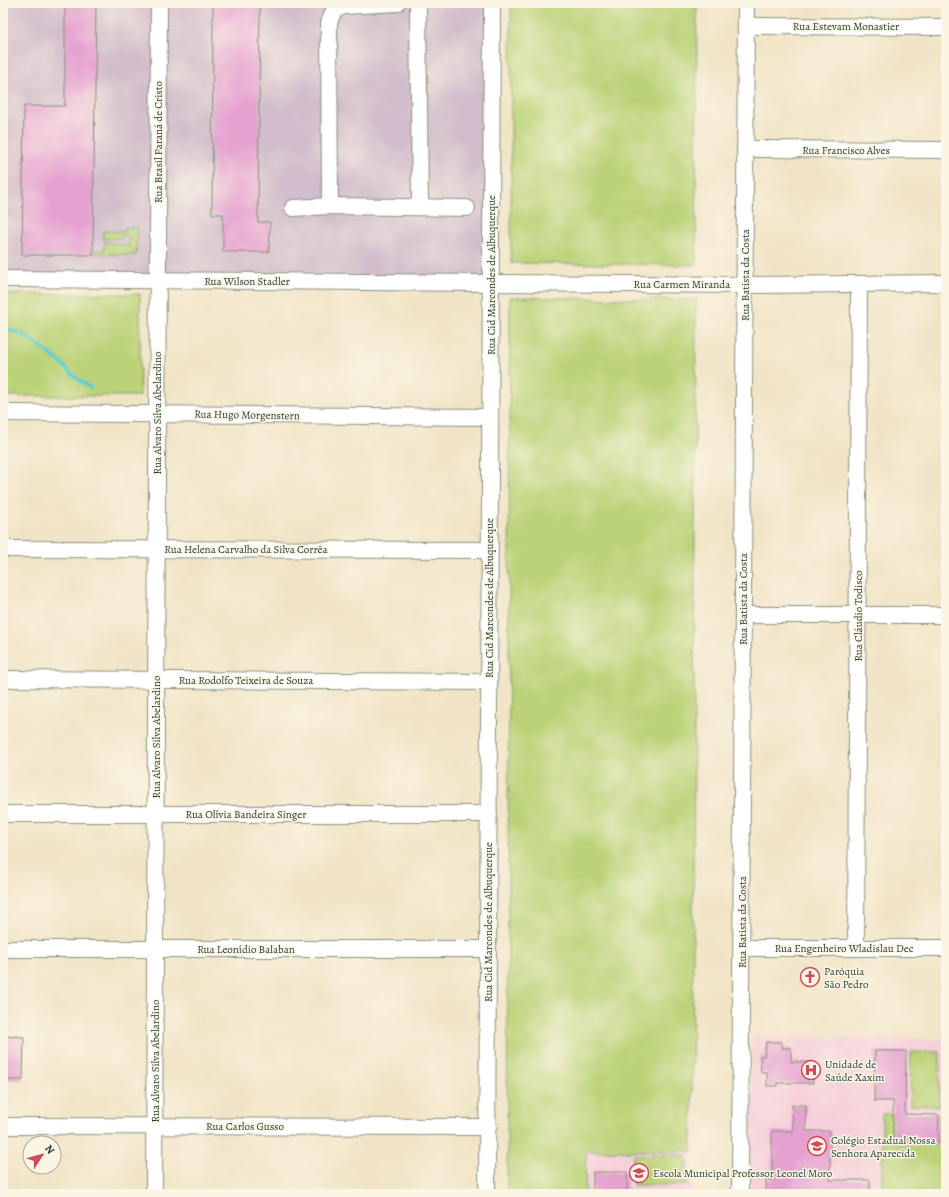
<svg xmlns="http://www.w3.org/2000/svg" width="949" height="1197" font-family="Alegreya,serif">
  <rect width="100%" height="100%" fill="#fcf5e5"/>
  <filter id="ink" filterUnits="userSpaceOnUse"><feTurbulence type="fractalNoise" baseFrequency=".025" numOctaves="2"/><feDisplacementMap in="SourceGraphic" scale="8" xChannelSelector="R" yChannelSelector="G"/><feConvolveMatrix kernelMatrix="1 2 1 2 8 2 1 2 1" color-interpolation-filters="sRGB"/></filter>
  <filter id="wash" filterUnits="userSpaceOnUse"><feTurbulence type="fractalNoise" baseFrequency=".012" numOctaves="4" result="noise"/><feDisplacementMap in="SourceGraphic" scale="16" xChannelSelector="R" yChannelSelector="G"/><feGaussianBlur stdDeviation="0.9" result="paint"/><feColorMatrix in="noise" values="0 0 0 0 0 0 0 0 0 0 0 0 0 0 0 0 0 1.4 0 .05"/><feComposite in="paint" operator="in"/></filter>
  <g filter="url(#wash)">
    <rect width="100%" height="100%" fill="#f1e4c6"/>
    <!-- built -->
    <g fill="#f5cfd9">
      <polygon points="752,1037 946,1039 946,1115 882,1115 882,1194 751,1194"/>
      <rect x="585" y="1151" width="107" height="43"/>
    </g>
    <!-- industrial -->
    <polygon fill="#d1bdcb" points="3,3 492,3 491,282 3,279"/>
    <!-- green -->
    <g fill="#bbd378" stroke="#6d8856">
      <polygon points="511,3 697,3 696,265 511,263"/>
      <polygon points="125,227 138,228 136,255 92,254 92,251 104,251 105,242 129,246 129,236 122,235 122,238 103,239 103,231 125,232"/>
      <rect x="3" y="294" width="137" height="102"/>
      <polygon points="510,297 696,300 692,1151 586,1151 585,1194 507,1194"/>
      <polygon points="911,1052 940,1052 939,1106 910,1105"/>
      <polygon points="882,1114 946,1115 946,1194 882,1194"/>
      <rect x="633" y="1155" width="54" height="30"/>
    </g>
    <g fill="none" stroke-linecap="round" stroke-linejoin="round">
      <!-- stream -->
      <polyline stroke="#5cc9d0" stroke-width="3.5" points="3,327 24,335 58,360 74,376 91,388"/>
    </g>
    <g id="blocks">
      <!-- building -->
      <g fill="#e5a2d0">
        <polygon points="65,3 96,3 93,255 22,255 24,106 65,106"/>
        <polygon points="213,3 260,3 258,222 270,222 269,252 223,252 223,214 212,214"/>
        <polygon points="5,1036 24,1037 23,1080 5,1080"/>
        <polygon points="766,1042 782,1042 782,1048 791,1048 791,1062 812,1062 813,1083 778,1083 778,1086 767,1086 767,1072 761,1072 760,1056 764,1056"/>
        <polygon points="875,1051 906,1051 905,1114 939,1115 938,1145 893,1143 893,1101 874,1101"/>
        <polygon points="792,1105 806,1105 806,1131 830,1131 830,1180 870,1180 870,1194 766,1194 766,1180 772,1180 772,1131 793,1131"/>
        <rect x="593" y="1172" width="34" height="22"/>
      </g>
    </g>
  </g>
  <g filter="url(#ink)">
    <use href="#blocks" fill-opacity="0" stroke="#88907d" stroke-width="1"/>
    <g fill="none" stroke-linecap="round" stroke-linejoin="round">
      <defs>
        <g id="minor">
          <polyline points="418,3 420,207"/>
          <polyline points="746,26 946,27"/>
          <polyline points="745,149 946,150"/>
          <polyline points="330,206 329,23 334,10 344,6 397,3"/>
          <polyline points="293,208 330,206 467,208"/>
          <polyline points="3,279 745,285 946,283"/>
          <polyline points="3,413 490,417"/>
          <polyline points="3,549 490,550"/>
          <polyline points="743,615 946,615"/>
          <polyline points="3,679 489,682"/>
          <polyline points="3,814 489,814"/>
          <polyline points="742,948 946,948"/>
          <polyline points="856,948 859,284"/>
          <polyline points="3,949 488,949"/>
          <polyline points="3,1126 488,1127"/>
          <polyline points="154,1194 159,3"/>
          <polyline points="487,1194 492,3"/>
          <polyline points="740,1194 746,3"/>
        </g>
      </defs>
      <!-- minor casing -->
      <use href="#minor" stroke="#88907d" stroke-width="18"/>
      <!-- minor -->
      <use href="#minor" stroke="#fff" stroke-width="16"/>
    </g>
  </g>
  <!-- icons -->
  <defs>
    <symbol id="church-ring" viewBox="-11 -11 22 22"><circle r="9.5" fill="#fcf5e5" stroke="#d1495b" stroke-width="1.5"/><path d="M-1.2-6h2.4v3.5h3.3v2.4h-3.3V6h-2.4V-.1h-3.3v-2.4h3.3Z" fill="#d1495b"/></symbol>
    <symbol id="hospital-ring" viewBox="-11 -11 22 22"><circle r="9.5" fill="#fcf5e5" stroke="#d1495b" stroke-width="1.5"/><path d="M-5-5h3v3.5h4V-5h3V5h-3V1.5h-4V5h-3Z" fill="#d1495b"/></symbol>
    <symbol id="school-ring" viewBox="-11 -11 22 22"><circle r="9.5" fill="#fcf5e5" stroke="#d1495b" stroke-width="1.5"/><path d="M0-5L7-2L0 1L-7-2ZM-4 1L0 2.5L4 1V4Q0 6-4 4Z" fill="#d1495b"/></symbol>
  </defs>
  <g fill-rule="evenodd">
    <use href="#church-ring" x="799" y="966" width="22" height="22"/>
    <use href="#hospital-ring" x="800" y="1059" width="22" height="22"/>
    <use href="#school-ring" x="806" y="1135" width="22" height="22"/>
    <use href="#school-ring" x="628" y="1162" width="22" height="22"/>
  </g>
  <g text-anchor="middle" dominant-baseline="central" stroke-width="3" stroke-linejoin="round" paint-order="stroke">
    <!-- street labels -->
    <g font-size="11" fill="#1f3d34" stroke="#fcf5e5">
      <text x="846" y="26">Rua Estevam Monastier</text>
      <text transform="translate(158 142) rotate(-90)">Rua Brasil Paraná de Cristo</text>
      <text x="846" y="150">Rua Francisco Alves</text>
      <text transform="translate(491 275) rotate(-90)">Rua Cid Marcondes de Albuquerque</text>
      <text transform="translate(745 275) rotate(-90)">Rua Batista da Costa</text>
      <text x="247" y="281">Rua Wilson Stadler</text>
      <text x="682" y="284">Rua Carmen Miranda</text>
      <text transform="translate(157 413) rotate(-90)">Rua Alvaro Silva Abelardino</text>
      <text transform="translate(247 415) rotate(1)">Rua Hugo Morgenstern</text>
      <text x="246" y="549">Rua Helena Carvalho da Silva Corrêa</text>
      <text transform="translate(489 598) rotate(-90)">Rua Cid Marcondes de Albuquerque</text>
      <text transform="translate(743 599) rotate(-90)">Rua Batista da Costa</text>
      <text transform="translate(858 616) rotate(-90)">Rua Cláudio Todisco</text>
      <text x="246" y="680">Rua Rodolfo Teixeira de Souza</text>
      <text transform="translate(156 737) rotate(-90)">Rua Alvaro Silva Abelardino</text>
      <text x="246" y="814">Rua Olívia Bandeira Singer</text>
      <text transform="translate(488 922) rotate(-90)">Rua Cid Marcondes de Albuquerque</text>
      <text transform="translate(742 922) rotate(-90)">Rua Batista da Costa</text>
      <text x="844" y="948">Rua Engenheiro Wladislau Dec</text>
      <text x="246" y="949">Rua Leonídio Balaban</text>
      <text transform="translate(155 1061) rotate(-90)">Rua Alvaro Silva Abelardino</text>
      <text x="245" y="1126">Rua Carlos Gusso</text>
    </g>
    <!-- poi labels -->
    <g font-size="11" fill="#1f3d34" stroke="#fcf5e5" text-anchor="start">
      <text x="824" y="971">Paróquia<tspan x="824" dy="13">São Pedro</tspan></text>
      <text x="825" y="1064">Unidade de<tspan x="825" dy="13">Saúde Xaxim</tspan></text>
      <text x="831" y="1140">Colégio Estadual Nossa<tspan x="831" dy="13">Senhora Aparecida</tspan></text>
      <text x="653" y="1173">Escola Municipal Professor Leonel Moro</text>
    </g>
  </g>
  <!-- margin -->
  <rect width="949" height="1197" fill="none" stroke="#fcf5e5" stroke-width="16"/>
  <!-- north arrow -->
  <g transform="translate(42 1155) rotate(54)"><circle r="19" fill="#fcf5e5" stroke="#a4ab9e"/>
  <path d="M0-3L7 15L0 10L-7 15Z" fill="#d1495b"/>
  <text y="-6" font-size="11" font-weight="bold" text-anchor="middle" fill="#1f3d34">N</text>
  </g>
</svg>
